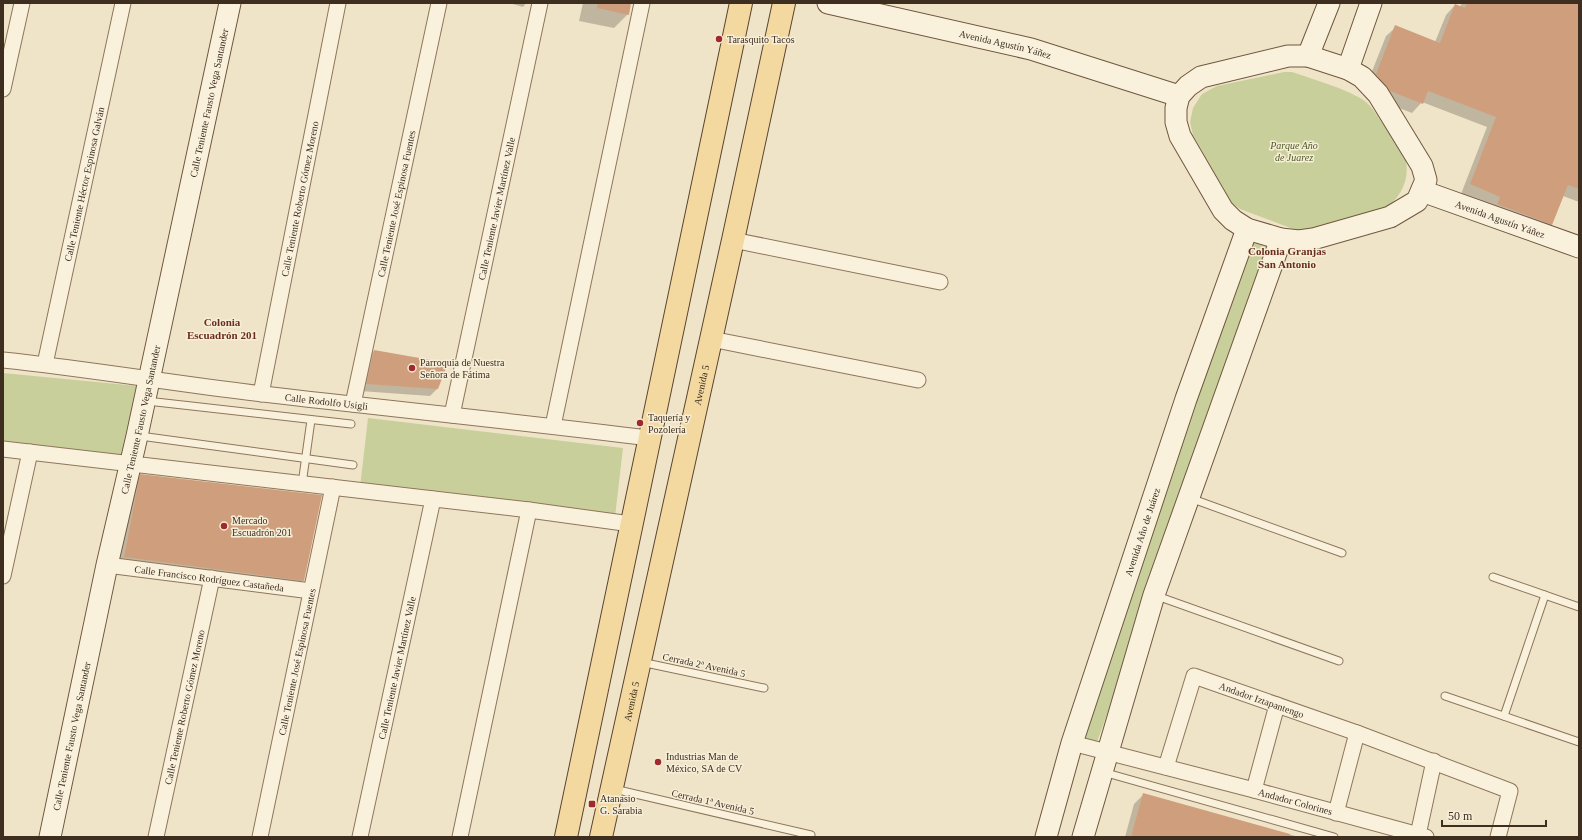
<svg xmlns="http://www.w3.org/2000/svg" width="1582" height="840" font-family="'Times New Roman',serif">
  <rect width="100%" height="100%" fill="#f0e4c8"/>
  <!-- green -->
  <g fill="#c9cf9b">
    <path d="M1284,72H1292C1312,79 1351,90 1366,102C1373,108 1378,117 1383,124C1391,133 1400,143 1404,154C1412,176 1402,197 1384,210L1301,232L1240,209L1232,203L1193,135L1190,122L1193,108L1202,94L1217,86Z"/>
    <polygon points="1246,233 1277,243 1097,742 1085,739 1081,735"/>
    <polygon points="3,373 138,386 123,458 3,443"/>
    <polygon points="368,418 623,448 615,517 360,487"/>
  </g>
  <!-- shadow -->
  <g fill="#0003">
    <polygon points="509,3 526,3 523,7"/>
    <polygon points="583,3 630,3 628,14 614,28 579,21"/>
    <polygon points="1462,3 1579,3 1579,202 1563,196 1552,224 1542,234 1461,194 1487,127 1422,102 1412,113 1381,101 1367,84 1386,36 1396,27 1435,42 1446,15 1455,5 1460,7"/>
    <polygon points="374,351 438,388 430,396 360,391 367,359"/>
    <polygon points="141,475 303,581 293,590 115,567 131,485"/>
    <polygon points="1144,794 1299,837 1125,837 1134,804"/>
  </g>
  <!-- building -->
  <g fill="#cf9f7d">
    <polygon points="598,3 631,3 629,15 597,8"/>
    <polygon points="1467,3 1579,3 1579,189 1568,185 1552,225 1497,204 1500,197 1470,184 1496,117 1428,91 1423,104 1390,91 1376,74 1395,25 1440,43 1455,4 1465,8"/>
    <polygon points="374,350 448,363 438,389 366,384"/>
    <polygon points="140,474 322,495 304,581 124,557"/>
    <polygon points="1143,793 1290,834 1290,837 1131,837"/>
  </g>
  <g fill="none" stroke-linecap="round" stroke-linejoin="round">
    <defs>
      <g id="lane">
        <polyline points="147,401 351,424"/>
        <polyline points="140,436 353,465"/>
        <polyline points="302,484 311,420"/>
        <polyline points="1190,498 1342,553"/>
        <polyline points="1493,577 1579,607"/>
        <polyline points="1157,596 1339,661"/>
        <polyline points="641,662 764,688"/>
        <polyline points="1445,696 1579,742"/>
        <polyline points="1504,716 1545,595"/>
        <polyline points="1103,772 1334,837"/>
        <polyline points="614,789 811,835"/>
      </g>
      <g id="street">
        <polyline points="3,89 22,3"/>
        <polyline points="733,240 940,282"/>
        <polyline points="711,339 918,380"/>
        <path id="s1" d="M3,360C90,369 176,384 263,394C392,409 521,422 649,438"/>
        <path id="s2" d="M45,364L123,3"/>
        <path id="s3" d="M261,394L338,3"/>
        <path id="s4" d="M353,404L439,3"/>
        <path id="s5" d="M452,415L540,3"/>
        <polyline points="553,426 642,3"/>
        <polyline points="3,449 529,510 631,524"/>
        <path id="s6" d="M107,565L311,591"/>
        <polyline points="3,576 30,452"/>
        <path id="s7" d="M1072,743L1254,790L1426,837"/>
        <path id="s8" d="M1166,767L1194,676L1357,733L1510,791L1498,837"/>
        <polyline points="1254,790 1277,705"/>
        <polyline points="1336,813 1357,733"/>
        <polyline points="1418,835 1434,761"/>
        <path id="s9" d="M156,837L212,578"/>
        <path id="s10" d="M260,837L333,487"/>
        <path id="s11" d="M360,837L433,499"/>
        <polyline points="460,837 529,510"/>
      </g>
      <g id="secondary">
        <path id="s12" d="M828,3L1031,49L1179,96"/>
        <polygon points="1288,56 1308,56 1348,69 1362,77 1378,94 1422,166 1426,180 1417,201 1390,217 1313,239 1299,241 1281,239 1247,229 1233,220 1223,210 1180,136 1176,122 1176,108 1179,96 1188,86 1201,77"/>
        <polyline points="1308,56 1329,3"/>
        <polyline points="1348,69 1371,3"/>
        <path id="s13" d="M1422,191L1579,247"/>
        <path id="s14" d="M50,837L107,565L137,436L230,3"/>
        <path id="s15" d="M1046,837L1072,743L1186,399L1247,229"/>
        <polyline points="1083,837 1154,595 1281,239"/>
      </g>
      <g id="primary">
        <polyline points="566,837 741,3"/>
        <path id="s16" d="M601,837L733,240L784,3"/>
      </g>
    </defs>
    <!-- lane casing -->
    <use href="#lane" stroke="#8d765c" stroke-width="9"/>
    <!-- street casing -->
    <use href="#street" stroke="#8d765c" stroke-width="17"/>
    <!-- secondary casing -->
    <use href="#secondary" stroke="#6f573f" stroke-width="23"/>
    <!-- primary casing -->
    <use href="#primary" stroke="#5b4430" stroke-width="24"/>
    <!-- lane -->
    <use href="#lane" stroke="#faf1dc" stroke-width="7"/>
    <!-- street -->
    <use href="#street" stroke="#faf1dc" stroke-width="15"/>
    <!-- secondary -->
    <use href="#secondary" stroke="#faf1dc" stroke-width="21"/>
    <!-- primary -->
    <use href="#primary" stroke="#f3d9a0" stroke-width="22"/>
  </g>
  <!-- markers -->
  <g fill="#9e2a2b" stroke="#f7eed8" stroke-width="1.5">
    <circle cx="719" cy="39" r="4"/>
    <circle cx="412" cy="368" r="4"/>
    <circle cx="640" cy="423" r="4"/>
    <circle cx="224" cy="526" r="4"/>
    <circle cx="658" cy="762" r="4"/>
    <rect x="588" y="800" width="8" height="8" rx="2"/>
  </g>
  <g text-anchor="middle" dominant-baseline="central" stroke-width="3" stroke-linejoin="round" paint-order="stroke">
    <!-- poi labels -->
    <g font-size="10" fill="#3d2e20" stroke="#f7eed8" text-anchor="start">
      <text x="727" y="39">Tarasquito Tacos</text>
      <text x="420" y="362">Parroquia de Nuestra<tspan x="420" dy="12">Señora de Fátima</tspan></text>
      <text x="648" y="417">Taquería y<tspan x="648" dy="12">Pozolería</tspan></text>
      <text x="232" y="520">Mercado<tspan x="232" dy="12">Escuadrón 201</tspan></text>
      <text x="666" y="756">Industrias Man de<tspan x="666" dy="12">México, SA de CV</tspan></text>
      <text x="600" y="798">Atanasio<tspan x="600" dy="12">G. Sarabia</tspan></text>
    </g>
    <!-- street labels -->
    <g font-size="10" fill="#3d2e20" stroke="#f7eed8">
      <text stroke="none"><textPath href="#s12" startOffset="182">Avenida Agustín Yáñez</textPath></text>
      <text stroke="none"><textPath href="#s14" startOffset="751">Calle Teniente Fausto Vega Santander</textPath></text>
      <text stroke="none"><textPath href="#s2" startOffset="184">Calle Teniente Héctor Espinosa Galván</textPath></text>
      <text stroke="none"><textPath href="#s3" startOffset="199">Calle Teniente Roberto Gómez Moreno</textPath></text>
      <text stroke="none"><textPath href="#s4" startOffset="205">Calle Teniente José Espinosa Fuentes</textPath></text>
      <text stroke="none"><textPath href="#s5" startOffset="211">Calle Teniente Javier Martínez Valle</textPath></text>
      <text stroke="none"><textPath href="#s13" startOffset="83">Avenida Agustín Yáñez</textPath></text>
      <text stroke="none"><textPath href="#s16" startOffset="463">Avenida 5</textPath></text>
      <text stroke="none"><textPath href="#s1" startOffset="326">Calle Rodolfo Usigli</textPath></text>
      <text stroke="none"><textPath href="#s14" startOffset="427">Calle Teniente Fausto Vega Santander</textPath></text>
      <text stroke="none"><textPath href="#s15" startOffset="320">Avenida Año de Juárez</textPath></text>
      <text stroke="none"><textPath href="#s6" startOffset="103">Calle Francisco Rodríguez Castañeda</textPath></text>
      <text stroke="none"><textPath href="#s10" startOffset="179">Calle Teniente José Espinosa Fuentes</textPath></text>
      <text transform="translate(704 665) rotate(12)">Cerrada 2ª Avenida 5</text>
      <text stroke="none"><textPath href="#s11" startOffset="173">Calle Teniente Javier Martínez Valle</textPath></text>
      <text stroke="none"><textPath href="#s8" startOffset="167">Andador Iztapantengo</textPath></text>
      <text stroke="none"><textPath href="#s16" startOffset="139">Avenida 5</textPath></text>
      <text stroke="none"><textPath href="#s9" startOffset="133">Calle Teniente Roberto Gómez Moreno</textPath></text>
      <text stroke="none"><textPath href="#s14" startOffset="103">Calle Teniente Fausto Vega Santander</textPath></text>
      <text stroke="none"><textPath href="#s7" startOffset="231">Andador Colorines</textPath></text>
      <text transform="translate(713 802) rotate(13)">Cerrada 1ª Avenida 5</text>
    </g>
    <!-- park labels -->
    <g font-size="10" font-style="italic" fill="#4d5a26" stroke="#f7eed8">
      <text x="1294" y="145">Parque Año<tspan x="1294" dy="12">de Juarez</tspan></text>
    </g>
    <!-- neighbourhood labels -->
    <g font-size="11" font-weight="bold" fill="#6b2e1e" stroke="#f7eed8">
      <text x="1287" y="251">Colonia Granjas<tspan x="1287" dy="13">San Antonio</tspan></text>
      <text x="222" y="322">Colonia<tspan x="222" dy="13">Escuadrón 201</tspan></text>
    </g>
  </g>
  <!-- border -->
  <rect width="1582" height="840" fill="none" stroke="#3d2e20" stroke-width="8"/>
  <!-- scale -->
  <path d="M1442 820v6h104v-6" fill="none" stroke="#3d2e20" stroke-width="2"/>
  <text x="1448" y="820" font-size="12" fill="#3d2e20" stroke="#f7eed8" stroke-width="3" paint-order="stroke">50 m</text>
</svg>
